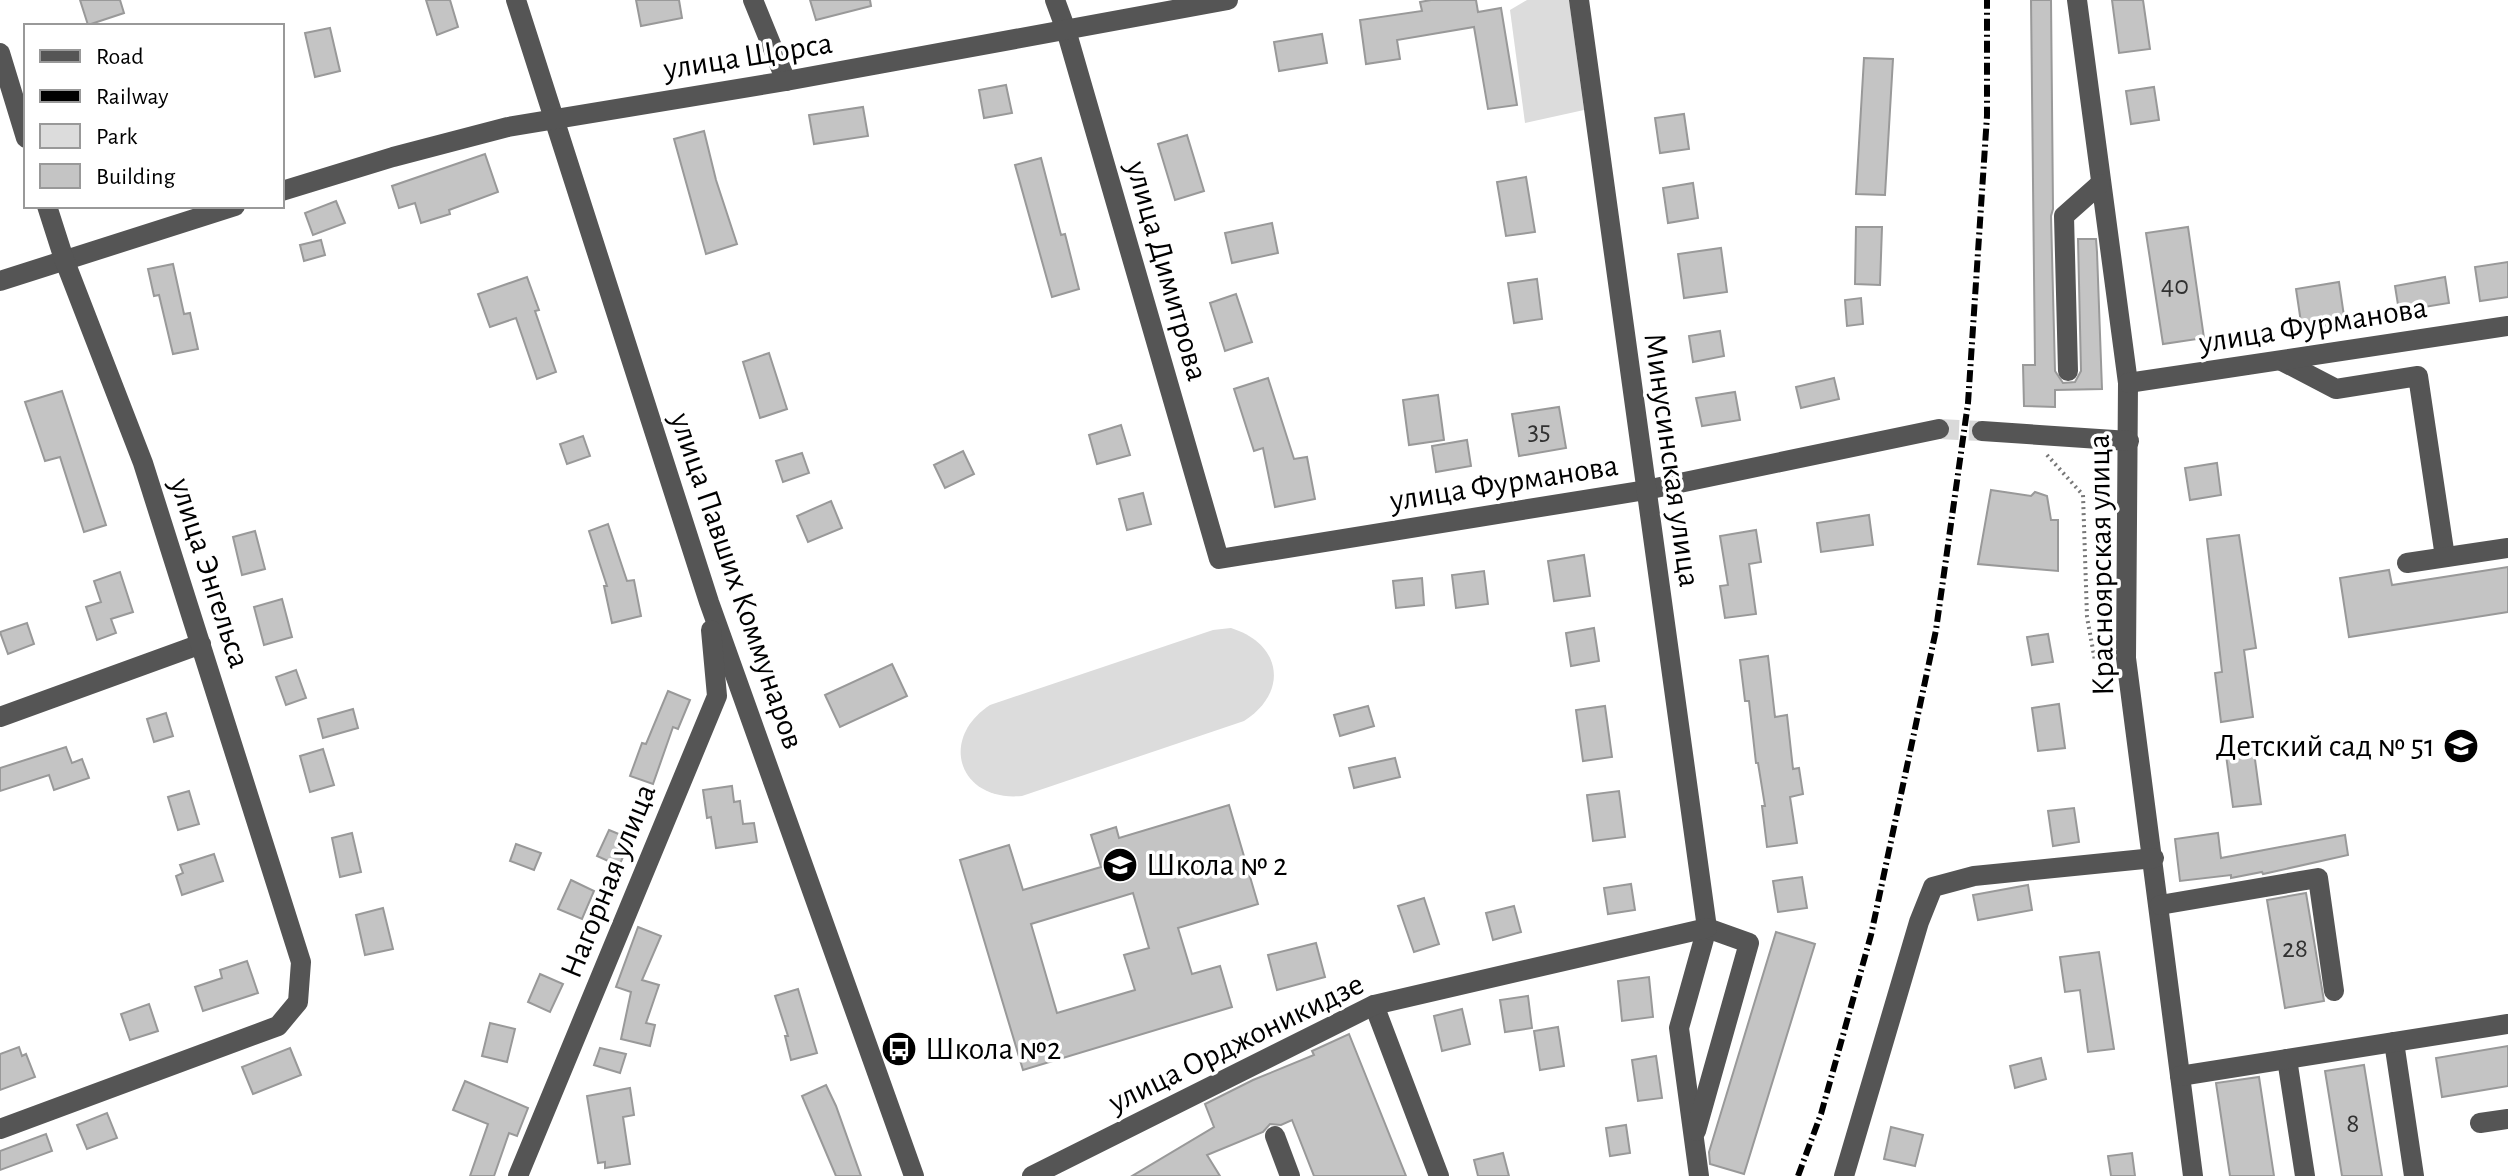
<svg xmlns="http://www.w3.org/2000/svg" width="2508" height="1176" font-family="'Alegreya Sans',sans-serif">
  <rect width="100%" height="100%" fill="#fff"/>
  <!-- green -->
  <g fill="#dcdcdc">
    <polygon points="1527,0 1569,0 1584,110 1525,123 1510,10"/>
    <path d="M1231,628C1282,644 1289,692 1244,721L1022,796C959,802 938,739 990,705L1213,630Z"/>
  </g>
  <!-- building -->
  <g fill="#c4c4c4" stroke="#999" stroke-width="2" fill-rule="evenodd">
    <polygon points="80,0 120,0 124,13 88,25"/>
    <polygon points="426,0 450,0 458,27 437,35"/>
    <polygon points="636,0 679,0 682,18 641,26"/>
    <polygon points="810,0 870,0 871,6 816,20"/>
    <polygon points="1431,0 1476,0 1478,12 1501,8 1517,105 1488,109 1474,27 1397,40 1400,59 1366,64 1360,20 1422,11 1420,2"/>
    <polygon points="2031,0 2051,0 2053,209 2051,216 2055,371 2063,383 2075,382 2081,371 2078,239 2096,239 2097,252 2102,389 2055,390 2055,407 2024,406 2023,365 2035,365"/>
    <polygon points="2112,0 2143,0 2150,49 2119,53"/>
    <polygon points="330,28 340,71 315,77 305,33"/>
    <polygon points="1322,34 1327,63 1279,71 1274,42"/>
    <polygon points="1864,58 1893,59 1885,195 1856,194"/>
    <polygon points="1006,85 1012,113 984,118 979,90"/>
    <polygon points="2154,87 2159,120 2131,124 2126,91"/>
    <polygon points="863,107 868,136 814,144 809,115"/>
    <polygon points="1684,114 1689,149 1660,153 1655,118"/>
    <polygon points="704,131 716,180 737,244 706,254 674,139"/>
    <polygon points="1187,135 1204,191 1175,200 1158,144"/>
    <polygon points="485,154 498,192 449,210 450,214 421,223 415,203 399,208 392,186"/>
    <polygon points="1041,158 1061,235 1065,234 1079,289 1052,297 1015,165"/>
    <polygon points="1526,177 1535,232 1506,236 1497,182"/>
    <polygon points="1693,183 1698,218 1668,223 1663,188"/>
    <polygon points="336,201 345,223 313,235 305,213"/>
    <polygon points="1272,223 1278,253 1232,263 1225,233"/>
    <polygon points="1856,227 1882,227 1880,285 1855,284"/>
    <polygon points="2188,227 2204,338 2163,344 2146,233"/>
    <polygon points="321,240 325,255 304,261 300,245"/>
    <polygon points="1721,248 1727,292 1684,298 1678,254"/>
    <polygon points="2508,262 2508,297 2480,301 2475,267"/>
    <polygon points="173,264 184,314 190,313 198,349 173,354 159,295 154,296 148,269"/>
    <polygon points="527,277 539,310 535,311 556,372 537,379 516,318 490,327 478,294"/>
    <polygon points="2445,277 2449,303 2399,311 2395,286"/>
    <polygon points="1537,279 1542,319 1514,323 1508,283"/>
    <polygon points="2339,282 2345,323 2302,329 2296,289"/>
    <polygon points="1236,294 1252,342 1225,351 1210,303"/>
    <polygon points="1861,298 1863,324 1847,326 1845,300"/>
    <polygon points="1720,331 1724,356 1693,362 1689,336"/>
    <polygon points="769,353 787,409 760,418 743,362"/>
    <polygon points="1268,378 1294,459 1307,457 1315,499 1275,507 1263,448 1254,451 1234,389"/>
    <polygon points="1834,378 1839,399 1801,408 1796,387"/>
    <polygon points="62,391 106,525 84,532 60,457 45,461 25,402"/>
    <polygon points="1735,392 1740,420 1702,426 1696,398"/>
    <polygon points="1438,395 1444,440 1409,445 1403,400"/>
    <polygon points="1559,407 1566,448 1519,456 1512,414"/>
    <polygon points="1121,425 1130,455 1097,464 1089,435"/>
    <polygon points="583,436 590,456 567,464 560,444"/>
    <polygon points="1467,440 1471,466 1436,472 1432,446"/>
    <polygon points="963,451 974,474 945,488 934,465"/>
    <polygon points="802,453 809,473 783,482 776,461"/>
    <polygon points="2217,463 2221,495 2190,500 2185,468"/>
    <polygon points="1991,490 2031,496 2035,492 2047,496 2051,520 2058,520 2058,571 1978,564"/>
    <polygon points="1143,493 1151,524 1127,530 1119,499"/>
    <polygon points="831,501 842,528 808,542 797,516"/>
    <polygon points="1869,515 1873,545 1821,552 1817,523"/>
    <polygon points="608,524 627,581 634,580 641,616 612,623 604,586 607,586 589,531"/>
    <polygon points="1756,530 1761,562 1749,564 1756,614 1725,618 1720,586 1728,585 1720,536"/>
    <polygon points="255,531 265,569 242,575 233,537"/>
    <polygon points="2239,535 2256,648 2244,650 2253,717 2221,722 2215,673 2222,672 2207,539"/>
    <polygon points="1584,555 1590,596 1554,601 1548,561"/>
    <polygon points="2508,567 2508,612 2349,637 2340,578 2389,570 2392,585"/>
    <polygon points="1484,571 1488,604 1456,608 1452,575"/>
    <polygon points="120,572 133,612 111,619 116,633 97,640 86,607 101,602 94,581"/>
    <polygon points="1422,578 1424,605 1396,608 1393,581"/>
    <polygon points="282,599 292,637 264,645 254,607"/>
    <polygon points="27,623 34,644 8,654 0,632"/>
    <polygon points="1594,628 1599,661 1571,666 1566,633"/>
    <polygon points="2048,634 2053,662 2032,665 2027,637"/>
    <polygon points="1768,656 1775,717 1787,715 1793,769 1799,768 1803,794 1790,797 1797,843 1767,847 1762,806 1765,806 1758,763 1756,763 1749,701 1745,701 1740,660"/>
    <polygon points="892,664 907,696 840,727 825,695"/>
    <polygon points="296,670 306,698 286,705 276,677"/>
    <polygon points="668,691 690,700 678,729 673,727 653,784 630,776 642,743 646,744"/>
    <polygon points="2059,704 2065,748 2038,751 2032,708"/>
    <polygon points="1368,706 1374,726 1340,736 1334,715"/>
    <polygon points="1605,706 1612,757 1583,761 1576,710"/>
    <polygon points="353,709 358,728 323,738 318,719"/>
    <polygon points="166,713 173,736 154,742 147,719"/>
    <polygon points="66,747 72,763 82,759 89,778 54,790 49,775 0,791 0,768"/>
    <polygon points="323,749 334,785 310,792 300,756"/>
    <polygon points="2254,752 2261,804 2233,807 2226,755"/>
    <polygon points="1395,758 1400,777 1354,788 1349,768"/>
    <polygon points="732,786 734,802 740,801 743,824 754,823 757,842 716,848 711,817 707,818 703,790"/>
    <polygon points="189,791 199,824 178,830 168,797"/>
    <polygon points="1619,791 1625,837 1593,841 1587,795"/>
    <path d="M1229,805L1258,904L1178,928L1192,974L1220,966L1232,1007L1023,1070L960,860L1009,845L1023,890L1101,867L1091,835L1116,827L1119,838ZM1133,893L1149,948L1124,955L1135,990L1057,1013L1031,924Z"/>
    <polygon points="2074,808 2079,842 2053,846 2048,811"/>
    <polygon points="609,830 631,839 619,866 597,856"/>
    <polygon points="352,833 361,872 340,877 332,838"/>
    <polygon points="2218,833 2221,858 2345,835 2348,855 2263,874 2262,872 2231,878 2231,875 2180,881 2175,839"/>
    <polygon points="516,844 541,853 534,870 510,861"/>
    <polygon points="214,854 223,881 182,895 176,876 183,873 180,865"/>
    <polygon points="1802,877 1807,908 1778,912 1773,881"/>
    <polygon points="571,880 594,891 582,919 558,909"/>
    <polygon points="1631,884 1635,910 1608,914 1604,888"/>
    <polygon points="2028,885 2032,910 1978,920 1973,895"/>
    <polygon points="2306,893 2324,1001 2285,1008 2267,900"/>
    <polygon points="1424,898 1439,944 1414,952 1398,906"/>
    <polygon points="1514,906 1521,932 1493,940 1486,913"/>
    <polygon points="383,908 393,949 365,955 356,915"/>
    <polygon points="638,927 661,936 642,980 659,985 646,1023 655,1025 650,1046 621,1039 631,992 616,987"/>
    <polygon points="1776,932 1815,944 1744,1174 1710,1164 1709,1152"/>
    <polygon points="1316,943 1325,977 1277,990 1268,955"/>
    <polygon points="2099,952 2114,1049 2088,1052 2080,990 2065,992 2060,957"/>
    <polygon points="247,961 258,993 203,1011 195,987 222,978 220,970"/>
    <polygon points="540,974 563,984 550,1012 528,1002"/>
    <polygon points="1649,977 1653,1017 1622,1021 1618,981"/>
    <polygon points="798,989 817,1053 791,1060 785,1036 788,1036 775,996"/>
    <polygon points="1528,996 1532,1028 1505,1032 1500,1000"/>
    <polygon points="149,1004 158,1031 130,1040 121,1014"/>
    <polygon points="1462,1009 1470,1044 1442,1051 1434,1016"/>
    <polygon points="490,1023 515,1029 507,1062 482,1056"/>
    <polygon points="1558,1027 1564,1066 1540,1070 1534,1031"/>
    <polygon points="1349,1034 1406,1176 1314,1176 1292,1120 1281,1125 1270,1124 1263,1132 1207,1155 1220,1176 1132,1176 1214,1127 1205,1104 1253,1080 1314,1055 1312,1051"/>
    <polygon points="2508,1046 2508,1086 2442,1097 2436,1058"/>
    <polygon points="19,1047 22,1056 26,1054 35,1077 0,1090 0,1054"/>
    <polygon points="290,1048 301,1075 253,1094 242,1067"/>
    <polygon points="600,1048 626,1054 620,1073 594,1065"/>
    <polygon points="1656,1056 1662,1098 1638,1101 1632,1060"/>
    <polygon points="2041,1058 2046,1079 2015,1088 2010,1066"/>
    <polygon points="2364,1065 2382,1176 2342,1176 2325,1071"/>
    <polygon points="2259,1077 2274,1176 2230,1176 2216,1083"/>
    <polygon points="465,1081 528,1108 517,1136 509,1133 494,1176 470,1176 488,1124 453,1110"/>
    <polygon points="826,1085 836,1106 861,1176 836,1176 802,1096"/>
    <polygon points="630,1088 634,1115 623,1117 630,1164 605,1168 605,1162 598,1163 587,1096"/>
    <polygon points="107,1113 117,1138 87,1149 77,1125"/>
    <polygon points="1626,1125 1630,1153 1610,1156 1606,1128"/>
    <polygon points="1891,1127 1923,1135 1915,1166 1884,1159"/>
    <polygon points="46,1134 52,1151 0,1170 0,1151"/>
    <polygon points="1503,1153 1509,1176 1478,1176 1474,1160"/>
    <polygon points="2132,1153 2135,1176 2111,1176 2108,1156"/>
  </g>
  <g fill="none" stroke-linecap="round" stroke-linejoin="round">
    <!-- minor-tunnel -->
    <polyline stroke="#d9d9d9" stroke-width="20" stroke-dasharray="20 10" stroke-linecap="butt" points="1939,429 1982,431"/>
    <!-- path -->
    <polyline stroke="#777" stroke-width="4" stroke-dasharray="2 4" stroke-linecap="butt" points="2047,455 2083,495 2087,617 2095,661"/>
    <!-- minor -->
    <g stroke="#555" stroke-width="20">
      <polyline points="516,0 709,602 914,1176"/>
      <polyline points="753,0 786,81"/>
      <polyline points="1055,0 1066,30 1219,559 1646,490 1939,429"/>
      <polyline points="1579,0 1707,928 1679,1028 1699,1176"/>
      <polyline points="2077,0 2128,383 2126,658 2193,1176"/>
      <polyline points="0,53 26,138"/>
      <polyline points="282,191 393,157 508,127 786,81 1228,0"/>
      <polyline points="0,281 235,206"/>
      <polyline points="2282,361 2336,389 2418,376 2445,557"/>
      <polyline points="2068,371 2064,216 2100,184"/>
      <polyline points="2128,383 2508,326"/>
      <polyline points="1982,431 2129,441"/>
      <polyline points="2407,563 2508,548"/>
      <polyline points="0,717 201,644"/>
      <polyline points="2160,905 2318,878 2334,991"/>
      <polyline points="1374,1005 1439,1176"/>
      <polyline points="2394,1042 2414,1176"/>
      <polyline points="2287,1059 2305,1176"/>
      <polyline points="2180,1076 2508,1024"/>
      <polyline points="2480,1123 2508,1119"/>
      <polyline points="0,1129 278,1026 298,1002 301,962 143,463 64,259 47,206"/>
      <polyline points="1696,1131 1749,943 1707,928"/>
      <polyline points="1275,1136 1290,1176"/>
      <polyline points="518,1176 717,696 711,630"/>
      <polyline points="1032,1176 1374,1005 1707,928"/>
      <polyline points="1844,1176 1919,922 1933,887 1974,876 2154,858"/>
    </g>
    <!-- rail -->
    <polyline stroke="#000" stroke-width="6" stroke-dasharray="12 4 2 4" stroke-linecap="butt" points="1798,1176 1821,1114 1871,935 1936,630 1968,403 1987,116 1987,0"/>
  </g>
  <!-- icons -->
  <defs>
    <symbol id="school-disc" viewBox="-11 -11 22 22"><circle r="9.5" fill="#000" stroke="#fff"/><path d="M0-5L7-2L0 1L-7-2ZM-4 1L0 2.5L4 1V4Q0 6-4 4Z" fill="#fff"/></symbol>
    <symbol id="bus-disc" viewBox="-11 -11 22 22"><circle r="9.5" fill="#000" stroke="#fff"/><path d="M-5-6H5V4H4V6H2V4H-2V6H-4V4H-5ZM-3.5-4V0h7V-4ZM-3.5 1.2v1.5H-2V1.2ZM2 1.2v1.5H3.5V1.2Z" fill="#fff"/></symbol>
  </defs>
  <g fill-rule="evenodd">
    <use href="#school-disc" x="2441" y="726" width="40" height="40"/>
    <use href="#school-disc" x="1100" y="845" width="40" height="40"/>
    <use href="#bus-disc" x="879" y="1029" width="40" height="40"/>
  </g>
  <g text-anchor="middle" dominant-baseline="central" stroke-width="7" stroke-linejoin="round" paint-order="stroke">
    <!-- number labels -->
    <g font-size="28" fill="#313131">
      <text x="2175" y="286">40</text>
      <text x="1539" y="431">35</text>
      <text x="2295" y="949">28</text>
      <text x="2353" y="1124">8</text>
    </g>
    <!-- street labels -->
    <g font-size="32" fill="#000" stroke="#fff">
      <text transform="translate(748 56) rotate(-9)">улица Щорса</text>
      <text transform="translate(1167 271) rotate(74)">улица Димитрова</text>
      <text transform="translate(2313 325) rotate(-9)">улица Фурманова</text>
      <text transform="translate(1672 460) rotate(82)">Минусинская улица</text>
      <text transform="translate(1504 483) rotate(-9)">улица Фурманова</text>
      <text transform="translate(2101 565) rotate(-91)">Красноярская улица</text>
      <text transform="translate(210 573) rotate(72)">улица Энгельса</text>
      <text transform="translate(737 581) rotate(71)">улица Павших Коммунаров</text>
      <text transform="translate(608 881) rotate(-68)">Нагорная улица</text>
      <text transform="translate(1236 1043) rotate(-26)">улица Орджоникидзе</text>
    </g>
    <!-- poi labels -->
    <g font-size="32" fill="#000" stroke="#fff" text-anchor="start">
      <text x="2435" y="746" text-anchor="end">Детский сад № 51</text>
      <text x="1146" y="865">Школа № 2</text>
      <text x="925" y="1049">Школа №2</text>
    </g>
  </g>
  <!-- legend -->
  <rect x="24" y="24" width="260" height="184" fill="#ffffff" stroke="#999999" stroke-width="2"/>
  <rect x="40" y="50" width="40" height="12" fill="#555555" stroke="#999999" stroke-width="2"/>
  <text x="96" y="64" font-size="24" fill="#000000">Road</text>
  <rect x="40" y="90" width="40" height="12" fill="#000000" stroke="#999999" stroke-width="2"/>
  <text x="96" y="104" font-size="24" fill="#000000">Railway</text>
  <rect x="40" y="124" width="40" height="24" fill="#dcdcdc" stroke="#999999" stroke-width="2"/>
  <text x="96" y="144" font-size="24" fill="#000000">Park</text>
  <rect x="40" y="164" width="40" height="24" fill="#c4c4c4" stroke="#999999" stroke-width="2"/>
  <text x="96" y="184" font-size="24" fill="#000000">Building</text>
</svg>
